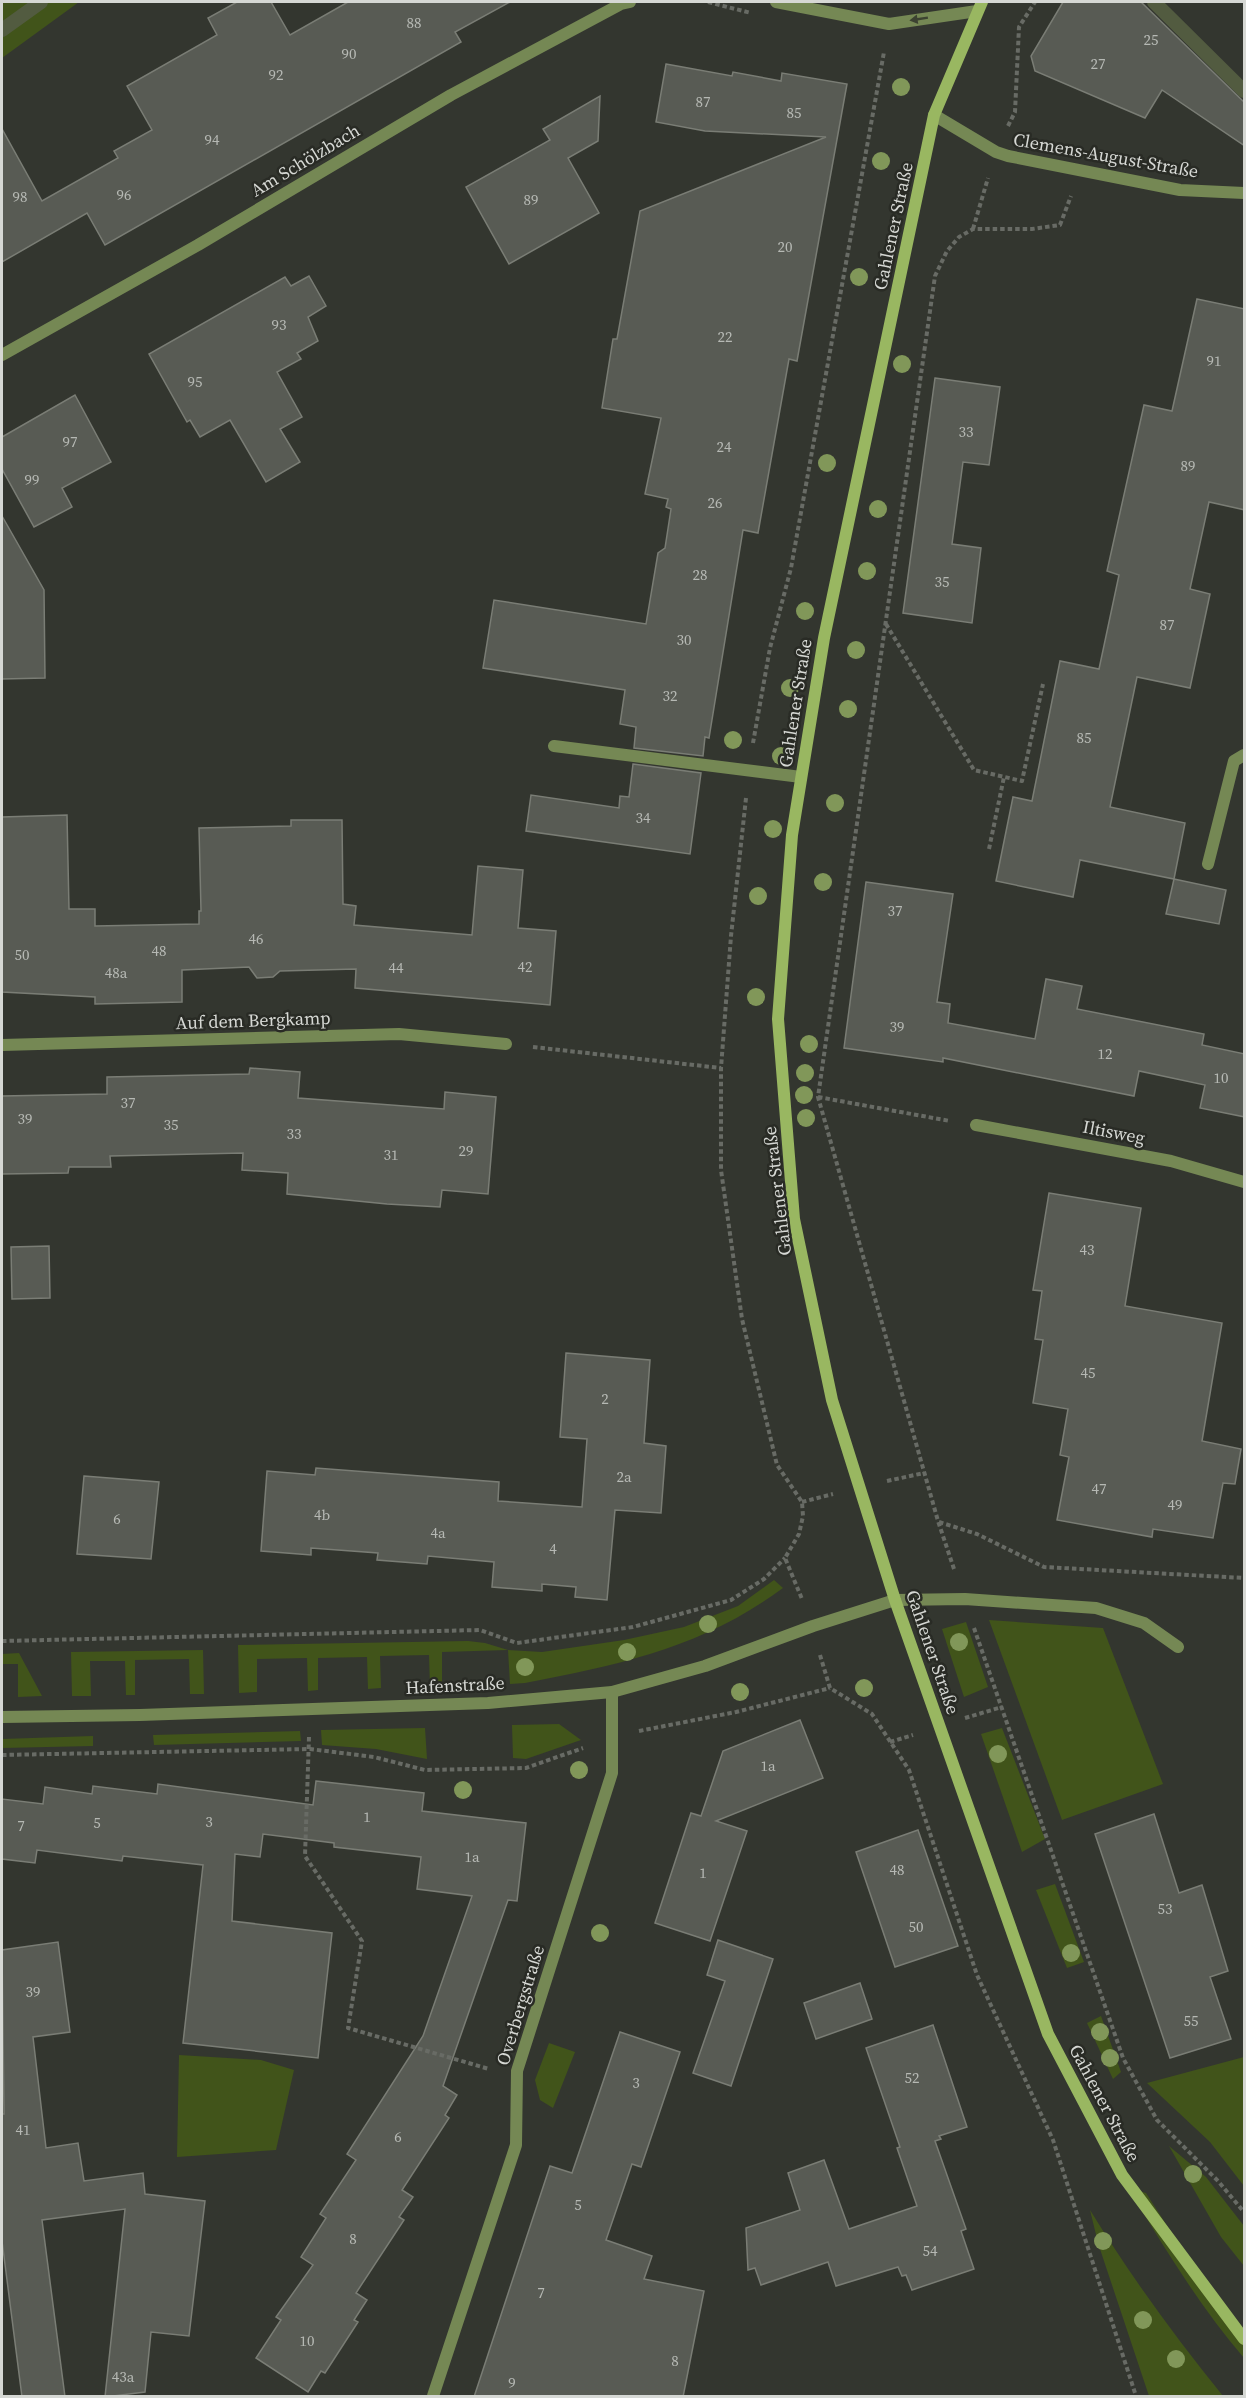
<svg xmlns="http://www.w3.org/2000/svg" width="1246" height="2398" font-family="'Source Serif 4',serif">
  <rect width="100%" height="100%" fill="#33362f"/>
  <!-- green -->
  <g fill="#41541a">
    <polygon points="2,2 79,2 2,58"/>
    <path d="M774,1580L783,1588C702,1648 622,1664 525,1683L510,1684L508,1650L442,1652V1686L430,1687L429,1655L380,1656L381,1688L368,1689L367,1657L318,1658V1690L308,1691L307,1658L257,1659V1692L239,1693L238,1645L468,1641L485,1643L508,1650L542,1652L624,1640L684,1627L738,1606Z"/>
    <polygon points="989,1620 1103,1628 1163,1784 1062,1820"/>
    <polygon points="966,1622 988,1687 964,1697 942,1629"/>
    <polygon points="203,1650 204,1694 190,1694 189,1659 135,1660 135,1695 126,1695 125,1661 90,1661 91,1696 72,1696 71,1652"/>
    <polygon points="19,1653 42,1696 18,1697 18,1664 2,1664 2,1654"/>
    <polygon points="559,1724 581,1740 526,1759 513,1758 512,1725"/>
    <polygon points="425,1728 427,1759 376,1749 322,1745 321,1730"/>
    <polygon points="1002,1728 1045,1839 1022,1852 981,1734"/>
    <polygon points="300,1731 301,1741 154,1745 153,1735"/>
    <polygon points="93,1736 93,1746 2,1748 2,1739"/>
    <polygon points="1055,1884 1084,1962 1067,1968 1036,1890"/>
    <polygon points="1101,2016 1121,2072 1113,2079 1087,2023"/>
    <polygon points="549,2043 575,2052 553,2108 540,2100 535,2080"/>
    <polygon points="179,2055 261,2060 294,2070 276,2150 177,2157"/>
    <polygon points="1244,2057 1244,2186 1210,2142 1147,2083"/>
    <polygon points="1169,2146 1206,2177 1244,2226 1244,2266 1221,2237"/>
    <path d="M1139,2191L1146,2193L1196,2271L1244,2333V2358C1201,2308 1167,2252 1133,2196Z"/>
    <path d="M1090,2210C1130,2275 1175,2337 1223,2396H1149L1098,2243Z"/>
  </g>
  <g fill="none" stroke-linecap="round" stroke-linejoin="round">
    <!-- stream -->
    <g stroke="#525b40" stroke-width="14">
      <polyline points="1154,2 1244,91"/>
      <polyline points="2,30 41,2"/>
    </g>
  </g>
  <!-- building -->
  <g fill="#585b54" stroke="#7a7d75" stroke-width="1.5">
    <polygon points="237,2 271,2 290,35 348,2 510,2 455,32 461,42 105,245 87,213 2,262 2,129 42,201 118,158 114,151 152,130 127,86 217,35 208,18"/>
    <polygon points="1063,2 1141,2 1245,103 1245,146 1162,90 1145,118 1035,71 1031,56"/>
    <polygon points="666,64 732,76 733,72 781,81 782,73 847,84 797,361 789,359 758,533 743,530 709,738 705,737 703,756 634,748 636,727 620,724 625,690 483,668 494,600 646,624 658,553 665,548 671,509 666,507 668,499 645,494 661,418 602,408 613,339 617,339 640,211 826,137 705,131 656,122"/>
    <polygon points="600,96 598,141 568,158 599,213 509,264 466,187 550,140 543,129"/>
    <polygon points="309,276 326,306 308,317 318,341 297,353 301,359 277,372 302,417 280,429 300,462 266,482 230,420 200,437 190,420 187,422 149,354 285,277 291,286"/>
    <polygon points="1197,299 1245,309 1245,510 1209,502 1190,589 1210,594 1190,688 1137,677 1110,807 1185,823 1174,879 1080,860 1073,897 996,881 1013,797 1032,801 1060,661 1099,669 1119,575 1107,571 1144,405 1172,411"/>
    <polygon points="935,378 1000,387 989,465 963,462 952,544 981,548 972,623 903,613"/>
    <polygon points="75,395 111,462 62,488 72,507 34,527 2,469 2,437"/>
    <polygon points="2,516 44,590 45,678 2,679"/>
    <polygon points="633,764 701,773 690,854 526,831 531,795 619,808 620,796 629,797"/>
    <polygon points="67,815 69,909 95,909 95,926 199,924 199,911 201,911 199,828 291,826 291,820 342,820 343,904 356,906 354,925 472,935 478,866 523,870 518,928 556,931 550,1005 355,988 356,969 280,971 273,977 257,978 249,967 182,970 182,1002 95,1004 95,997 2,992 2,817"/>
    <polygon points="1174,879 1226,890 1219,924 1166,914"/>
    <polygon points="866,882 953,894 937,1002 950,1004 948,1023 1035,1039 1046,979 1082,986 1077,1009 1204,1034 1202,1045 1245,1054 1245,1117 1200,1108 1205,1085 1139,1071 1134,1096 943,1058 943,1062 844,1048"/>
    <polygon points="250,1068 300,1072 298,1098 444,1109 445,1092 496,1097 488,1194 442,1190 440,1207 387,1204 287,1194 288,1173 242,1170 243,1153 110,1156 111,1167 69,1167 68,1173 2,1174 2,1096 107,1094 107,1077 249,1074"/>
    <polygon points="1049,1193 1141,1208 1125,1306 1222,1323 1202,1441 1241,1449 1235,1484 1223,1483 1213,1538 1153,1529 1152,1537 1057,1520 1069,1457 1060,1455 1068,1409 1033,1403 1043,1340 1035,1339 1042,1291 1033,1290"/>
    <polygon points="49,1246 50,1298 12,1299 11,1247"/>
    <polygon points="566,1353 650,1360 644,1443 666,1446 661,1513 615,1510 607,1600 575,1597 576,1587 542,1584 542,1591 492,1587 494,1562 428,1556 427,1564 377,1560 378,1553 311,1548 311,1555 261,1551 267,1471 315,1475 316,1468 499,1482 498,1501 582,1507 587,1439 560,1437"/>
    <polygon points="84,1476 159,1482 151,1559 77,1554"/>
    <polygon points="800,1720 823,1778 716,1821 747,1831 710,1941 655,1923 691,1813 701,1816 723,1751"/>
    <polygon points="316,1781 424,1793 422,1811 526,1823 517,1901 508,1900 443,2086 457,2095 445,2115 449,2118 402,2190 413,2197 399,2217 404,2220 356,2293 367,2300 354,2320 358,2322 325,2373 321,2371 308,2392 256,2358 281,2320 276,2317 313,2265 301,2257 326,2218 320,2214 356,2160 347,2154 423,2036 472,1896 417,1889 421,1857 334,1847 334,1843 263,1834 260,1857 235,1854 232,1921 332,1933 318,2058 183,2043 203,1865 123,1856 122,1861 37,1850 35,1863 2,1859 2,1799 43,1804 45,1787 92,1794 93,1786 157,1794 158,1784 313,1805"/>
    <polygon points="1154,1814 1179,1893 1202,1885 1228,1971 1210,1977 1231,2039 1170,2058 1095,1834"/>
    <polygon points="918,1830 958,1946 895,1967 856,1852"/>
    <polygon points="718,1940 773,1959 731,2086 693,2073 725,1981 707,1975"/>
    <polygon points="58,1942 70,2032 33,2037 46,2148 78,2143 84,2181 143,2173 145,2194 205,2201 189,2336 151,2332 145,2392 105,2397 125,2209 42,2220 65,2397 22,2397 2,2241 2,2114 4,2114 2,1950"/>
    <polygon points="860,1983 872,2019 816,2039 804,2003"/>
    <polygon points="933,2025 967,2127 939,2136 941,2139 935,2141 966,2229 961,2231 974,2269 912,2290 906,2275 902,2276 898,2267 836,2286 828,2262 761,2285 755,2268 748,2270 746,2228 800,2210 788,2173 824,2160 849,2229 917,2206 897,2148 900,2147 866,2048"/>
    <polygon points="620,2032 680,2052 641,2167 632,2164 606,2240 652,2256 644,2279 704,2291 683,2397 474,2397 550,2166 572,2173"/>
  </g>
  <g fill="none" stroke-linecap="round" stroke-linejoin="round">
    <!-- path -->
    <g stroke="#686b65" stroke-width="4" stroke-dasharray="4.5 3" stroke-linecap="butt">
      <polyline points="708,2 751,13"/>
      <polyline points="1008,126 1015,112 1019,27 1035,2"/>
      <polyline points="973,229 988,178"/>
      <polyline points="886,624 974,770 1022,781 1043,684"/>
      <polyline points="753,743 770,648 791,568 884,52"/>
      <polyline points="746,798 731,936 721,1068 721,1170 742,1319 777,1465 802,1502 803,1516 799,1534 785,1558 802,1599"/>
      <polyline points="989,849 1004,777"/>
      <polyline points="533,1047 721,1068"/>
      <polyline points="818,1097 950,1121"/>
      <polyline points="887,1481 924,1473"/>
      <polyline points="802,1502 833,1494"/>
      <polyline points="939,1522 977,1534 1044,1567 1244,1578"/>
      <polyline points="954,1569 938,1521 818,1097 935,276 947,251 959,237 973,229 1032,229 1060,225 1071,196"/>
      <polyline points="974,1628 1123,2058 1157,2120 1218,2181 1244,2212"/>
      <polyline points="2,1641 480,1630 517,1643 633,1627 731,1600 764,1579 785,1558"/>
      <polyline points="820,1655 830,1688 872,1714 909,1770 977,1975 1053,2140 1136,2396"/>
      <polyline points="965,1718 1002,1707"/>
      <polyline points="639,1731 736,1712 830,1688"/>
      <polyline points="309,1737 305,1856 362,1941 348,2028 489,2069"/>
      <polyline points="890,1742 913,1735"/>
      <polyline points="2,1755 310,1749 374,1757 425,1770 526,1768 583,1748"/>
    </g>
    <!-- service -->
    <g stroke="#758854" stroke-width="12">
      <polyline points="554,746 801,777"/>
      <polyline points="1208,864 1234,761 1244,755"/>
      <polyline points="976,1125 1171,1161 1244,1182"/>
      <polyline points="895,1600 965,1599 1096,1608 1144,1623 1178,1647"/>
    </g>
    <!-- minor -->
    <g stroke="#758854" stroke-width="12">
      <polyline points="776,2 889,24 977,11"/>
      <polyline points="934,115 996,152 1008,156 1180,190 1244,193"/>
      <polyline points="2,355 198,245 451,95 621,4 630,2"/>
      <polyline points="2,1045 399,1034 506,1044"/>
      <polyline points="2,1717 140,1715 488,1703 612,1692 705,1666 813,1626 895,1600"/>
      <polyline points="433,2396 516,2145 517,2071 612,1773 612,1692"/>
    </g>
    <!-- secondary -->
    <polyline stroke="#99b761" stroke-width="12" points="982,2 934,115 824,638 792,835 778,1019 794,1219 832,1400 895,1600 1048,2034 1122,2175 1244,2339"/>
  </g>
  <!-- trees -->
  <g fill="#819759">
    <circle cx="901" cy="87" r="9"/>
    <circle cx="881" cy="161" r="9"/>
    <circle cx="859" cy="277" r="9"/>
    <circle cx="902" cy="364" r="9"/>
    <circle cx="827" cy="463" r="9"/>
    <circle cx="878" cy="509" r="9"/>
    <circle cx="867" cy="571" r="9"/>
    <circle cx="805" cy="611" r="9"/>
    <circle cx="856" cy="650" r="9"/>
    <circle cx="790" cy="688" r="9"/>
    <circle cx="848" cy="709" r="9"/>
    <circle cx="733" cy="740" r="9"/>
    <circle cx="781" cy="756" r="9"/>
    <circle cx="835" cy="803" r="9"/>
    <circle cx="773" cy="829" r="9"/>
    <circle cx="823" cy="882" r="9"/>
    <circle cx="758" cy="896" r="9"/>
    <circle cx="756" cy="997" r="9"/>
    <circle cx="809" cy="1044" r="9"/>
    <circle cx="805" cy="1073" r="9"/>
    <circle cx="804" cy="1095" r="9"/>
    <circle cx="806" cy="1118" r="9"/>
    <circle cx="708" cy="1624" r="9"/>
    <circle cx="959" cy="1642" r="9"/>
    <circle cx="627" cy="1652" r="9"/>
    <circle cx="525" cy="1667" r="9"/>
    <circle cx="864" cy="1688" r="9"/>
    <circle cx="740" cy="1692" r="9"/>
    <circle cx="998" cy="1754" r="9"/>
    <circle cx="579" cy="1770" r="9"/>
    <circle cx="463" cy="1790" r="9"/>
    <circle cx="600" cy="1933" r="9"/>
    <circle cx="1071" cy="1953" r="9"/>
    <circle cx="1100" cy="2032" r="9"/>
    <circle cx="1110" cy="2058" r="9"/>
    <circle cx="1193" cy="2174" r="9"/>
    <circle cx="1103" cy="2241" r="9"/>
    <circle cx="1143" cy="2320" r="9"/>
    <circle cx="1176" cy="2359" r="9"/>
  </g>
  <!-- one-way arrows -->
  <defs><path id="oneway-solid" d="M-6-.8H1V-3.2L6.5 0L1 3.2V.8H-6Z" transform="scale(1.5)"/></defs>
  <use fill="#3c4231" href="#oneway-solid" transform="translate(919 19) rotate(171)"/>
  <g text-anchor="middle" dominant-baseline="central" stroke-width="5" stroke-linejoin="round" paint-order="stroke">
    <!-- number labels -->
    <g font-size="15" fill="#b6b9b4">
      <text x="414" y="22">88</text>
      <text x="1151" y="39">25</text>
      <text x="349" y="53">90</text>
      <text x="1098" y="63">27</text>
      <text x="276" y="74">92</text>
      <text x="703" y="101">87</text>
      <text x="794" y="112">85</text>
      <text x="212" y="139">94</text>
      <text x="124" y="194">96</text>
      <text x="20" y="196">98</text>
      <text x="531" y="199">89</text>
      <text x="785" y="246">20</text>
      <text x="279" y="324">93</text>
      <text x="725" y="336">22</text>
      <text x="1214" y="360">91</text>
      <text x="195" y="381">95</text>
      <text x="966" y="431">33</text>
      <text x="70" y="441">97</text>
      <text x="724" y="446">24</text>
      <text x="1188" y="465">89</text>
      <text x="32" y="479">99</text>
      <text x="715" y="502">26</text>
      <text x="700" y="574">28</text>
      <text x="942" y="581">35</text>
      <text x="1167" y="624">87</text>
      <text x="684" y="639">30</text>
      <text x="670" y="695">32</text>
      <text x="1084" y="737">85</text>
      <text x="643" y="817">34</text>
      <text x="895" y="910">37</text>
      <text x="256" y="938">46</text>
      <text x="159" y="950">48</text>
      <text x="22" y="954">50</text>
      <text x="525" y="966">42</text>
      <text x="396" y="967">44</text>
      <text x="116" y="972">48a</text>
      <text x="897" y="1026">39</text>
      <text x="1105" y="1053">12</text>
      <text x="1221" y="1077">10</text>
      <text x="128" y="1102">37</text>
      <text x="25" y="1118">39</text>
      <text x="171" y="1124">35</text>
      <text x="294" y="1133">33</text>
      <text x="466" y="1150">29</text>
      <text x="391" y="1154">31</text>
      <text x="1087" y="1249">43</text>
      <text x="1088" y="1372">45</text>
      <text x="605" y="1398">2</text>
      <text x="624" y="1476">2a</text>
      <text x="1099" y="1488">47</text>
      <text x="1175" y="1504">49</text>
      <text x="322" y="1514">4b</text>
      <text x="117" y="1518">6</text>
      <text x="438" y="1532">4a</text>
      <text x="553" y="1548">4</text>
      <text x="768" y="1765">1a</text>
      <text x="367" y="1816">1</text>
      <text x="209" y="1821">3</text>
      <text x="97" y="1822">5</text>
      <text x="21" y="1825">7</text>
      <text x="472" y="1856">1a</text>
      <text x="897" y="1869">48</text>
      <text x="703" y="1872">1</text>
      <text x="1165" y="1908">53</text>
      <text x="916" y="1926">50</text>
      <text x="33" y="1991">39</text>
      <text x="1191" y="2020">55</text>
      <text x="912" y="2077">52</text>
      <text x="636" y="2082">3</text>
      <text x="23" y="2129">41</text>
      <text x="398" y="2136">6</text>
      <text x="578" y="2204">5</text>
      <text x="353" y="2238">8</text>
      <text x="930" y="2250">54</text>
      <text x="541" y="2292">7</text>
      <text x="307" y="2340">10</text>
      <text x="675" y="2360">8</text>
      <text x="123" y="2376">43a</text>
      <text x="512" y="2382">9</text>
    </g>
    <!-- street labels -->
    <g font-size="18" fill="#d6d8d4" stroke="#292b25">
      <text transform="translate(1106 155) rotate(10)">Clemens-August-Straße</text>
      <text transform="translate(305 160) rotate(-31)">Am Schölzbach</text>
      <text transform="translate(893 226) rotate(-78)">Gahlener Straße</text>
      <text transform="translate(795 703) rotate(-81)">Gahlener Straße</text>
      <text transform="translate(253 1020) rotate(-2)">Auf dem Bergkamp</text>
      <text transform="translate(1114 1132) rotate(11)">Iltisweg</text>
      <text transform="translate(777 1191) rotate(-97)">Gahlener Straße</text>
      <text transform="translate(933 1652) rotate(71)">Gahlener Straße</text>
      <text transform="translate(455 1685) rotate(-3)">Hafenstraße</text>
      <text transform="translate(520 2005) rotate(-73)">Overbergstraße</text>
      <text transform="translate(1105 2103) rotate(62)">Gahlener Straße</text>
    </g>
  </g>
  <!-- border -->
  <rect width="1246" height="2398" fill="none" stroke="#d6d8d4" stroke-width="6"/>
</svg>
